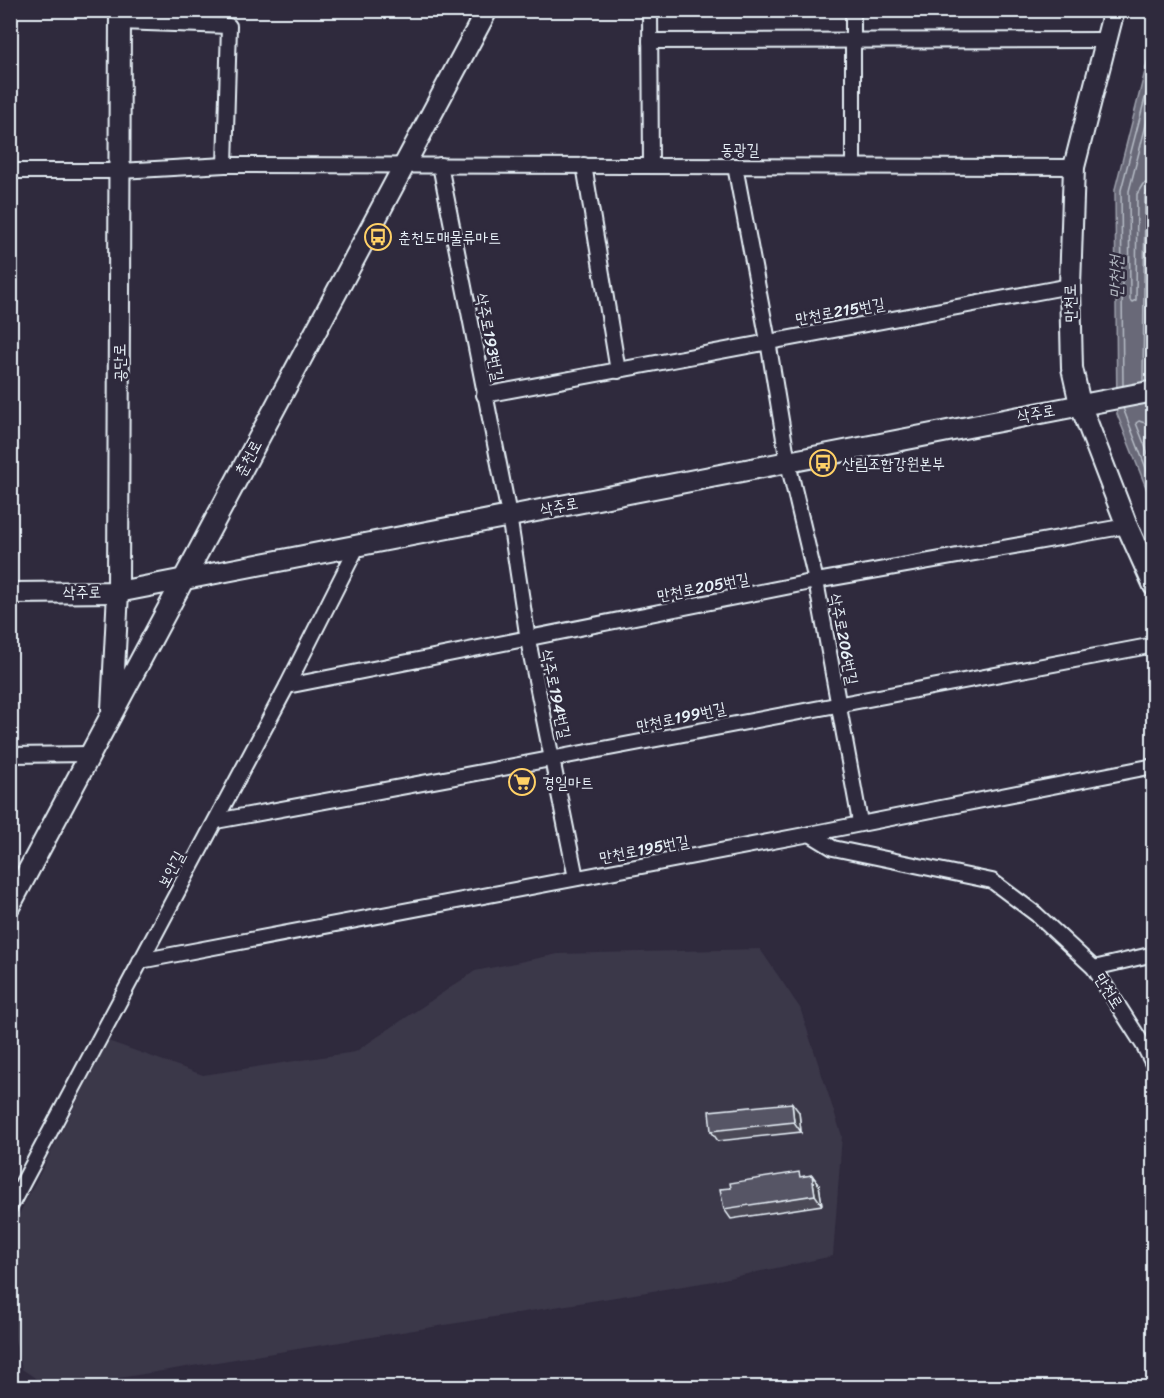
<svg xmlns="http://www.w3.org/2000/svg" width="1164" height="1398" font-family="Sriracha,'Poor Story',sans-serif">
  <rect width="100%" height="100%" fill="#2f2a3d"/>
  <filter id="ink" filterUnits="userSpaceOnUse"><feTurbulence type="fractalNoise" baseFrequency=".0167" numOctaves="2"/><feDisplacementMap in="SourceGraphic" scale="12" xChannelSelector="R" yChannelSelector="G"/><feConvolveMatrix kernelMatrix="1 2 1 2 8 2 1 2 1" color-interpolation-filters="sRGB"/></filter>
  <g filter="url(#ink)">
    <!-- built -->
    <polygon fill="#3b3749" points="760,949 800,1008 842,1136 833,1256 714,1281 64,1387 38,1380 22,1369 11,1324 10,1232 108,1041 203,1075 355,1052 475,971 558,954"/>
    <!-- water -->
    <polygon fill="#696978" stroke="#9c9fab" stroke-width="1.5" points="1153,40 1148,406 1153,419 1153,505 1117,414 1115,189"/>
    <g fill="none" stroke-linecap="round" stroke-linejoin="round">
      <!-- shore -->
      <g stroke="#b5bbc5" stroke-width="1.5">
        <polyline points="1154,94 1129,191 1130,300 1132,302 1136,300 1137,194 1143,184 1154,181"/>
        <polyline points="1143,382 1145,196 1148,190 1154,189"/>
        <polyline points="1123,386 1121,190 1154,64"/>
        <polyline points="1123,408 1154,489"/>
        <polyline points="1154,426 1139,421 1136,423 1154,469"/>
      </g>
      <defs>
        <g id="street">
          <polyline points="650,10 651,165"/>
          <polyline points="120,22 229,26 225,165"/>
          <polyline points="650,41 1106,40"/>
          <polyline points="440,165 509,515 528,640 576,878"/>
          <polyline points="584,165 618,371"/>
          <polyline points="735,166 768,341 788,463 816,581 860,822"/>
          <polyline points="853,166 853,10"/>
          <polyline points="10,171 120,171 225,165 1074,167"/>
          <polyline points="484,395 1070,286"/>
          <polyline points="287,686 816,581 1127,526"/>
          <polyline points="10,755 91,754"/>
          <path d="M216,821C529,765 840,702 1154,645"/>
          <polyline points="810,834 833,848 992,881 1036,914 1094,968 1144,1046 1154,1066"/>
          <polyline points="140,961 810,834 1154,766"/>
          <polyline points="1094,968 1154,954"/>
          <polyline points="10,1207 287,686 358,545"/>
        </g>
        <g id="secondary">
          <polyline points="1114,10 1074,167 1070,286 1072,368 1080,404 1127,526 1154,586"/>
          <polyline points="10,593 118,592 1154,391"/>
          <polyline points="112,709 118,592 120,10"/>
          <polyline points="10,905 487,10"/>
        </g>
      </defs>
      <!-- street casing -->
      <use href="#street" stroke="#e8f1f8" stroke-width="18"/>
      <!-- secondary casing -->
      <use href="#secondary" stroke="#e8f1f8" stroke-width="24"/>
      <!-- street -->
      <use href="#street" stroke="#2f2a3d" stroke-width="14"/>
      <!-- secondary -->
      <use href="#secondary" stroke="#2f2a3d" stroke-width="20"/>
    </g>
    <!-- wall -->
    <g fill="#4b4957" stroke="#e8f1f8" stroke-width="1.5">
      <polygon points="799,1112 801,1132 718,1141 711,1131"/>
      <polygon points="812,1175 819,1185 822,1205 731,1219 724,1209 731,1188"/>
    </g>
    <!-- shaded-wall -->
    <g fill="#3d3c47" stroke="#e8f1f8" stroke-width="1.5">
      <polygon points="792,1103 799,1112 801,1132 794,1122"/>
      <polygon points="812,1175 819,1185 822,1205 815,1195"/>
    </g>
    <!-- building -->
    <g fill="#575565" stroke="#e8f1f8" stroke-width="1.5">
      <polygon points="792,1103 794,1122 711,1131 709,1111"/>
      <polygon points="799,1172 800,1177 812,1175 815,1195 724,1209 720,1189 731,1188 730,1183"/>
    </g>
  </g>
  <!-- icons -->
  <defs>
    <symbol id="bus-ring" viewBox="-11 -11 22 22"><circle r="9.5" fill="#2f2a3d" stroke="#ffd166" stroke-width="1.5"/><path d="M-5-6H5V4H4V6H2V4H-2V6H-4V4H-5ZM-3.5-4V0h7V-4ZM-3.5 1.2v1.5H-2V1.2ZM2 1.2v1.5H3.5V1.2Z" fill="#ffd166"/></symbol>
    <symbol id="supermarket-ring" viewBox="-11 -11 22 22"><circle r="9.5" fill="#2f2a3d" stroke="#ffd166" stroke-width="1.5"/><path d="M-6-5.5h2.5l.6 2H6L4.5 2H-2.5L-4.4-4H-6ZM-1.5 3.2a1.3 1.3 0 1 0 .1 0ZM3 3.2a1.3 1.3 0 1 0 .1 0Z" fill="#ffd166"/></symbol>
  </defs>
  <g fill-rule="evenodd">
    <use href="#bus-ring" x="363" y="222" width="30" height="30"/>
    <use href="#bus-ring" x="808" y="448" width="30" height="30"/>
    <use href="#supermarket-ring" x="507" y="767" width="30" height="30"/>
  </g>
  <g text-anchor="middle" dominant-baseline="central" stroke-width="5" stroke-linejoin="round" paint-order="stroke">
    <!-- street labels -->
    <g font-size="16" fill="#e8f1f8" stroke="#2f2a3d">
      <text x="740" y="149">동광길</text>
      <text transform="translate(1070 303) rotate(-91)">만천로</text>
      <text transform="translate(840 311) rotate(-10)">만천로215번길</text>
      <text transform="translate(490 337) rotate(79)">삭주로193번길</text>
      <text transform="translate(119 363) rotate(-90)">공단로</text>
      <text transform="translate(1036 413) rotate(-11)">삭주로</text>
      <text transform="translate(248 458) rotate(-62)">춘천로</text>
      <text transform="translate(559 506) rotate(-11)">삭주로</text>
      <text transform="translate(703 587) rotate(-11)">만천로205번길</text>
      <text transform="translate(82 592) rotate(-1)">삭주로</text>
      <text transform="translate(844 639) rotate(79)">삭주로206번길</text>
      <text transform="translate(556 694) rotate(78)">삭주로194번길</text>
      <text transform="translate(681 717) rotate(-12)">만천로199번길</text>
      <text transform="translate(644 849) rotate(-11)">만천로195번길</text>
      <text transform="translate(171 869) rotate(-62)">보안길</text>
      <text transform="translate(1109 991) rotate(58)">만천로</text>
    </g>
    <!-- poi labels -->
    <g font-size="16" fill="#e8f1f8" stroke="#2f2a3d" text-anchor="start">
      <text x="398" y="237">춘천도매물류마트</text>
      <text x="842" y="463">산림조합강원본부</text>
      <text x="542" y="782">경일마트</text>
    </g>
    <!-- water labels -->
    <g font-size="18" font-style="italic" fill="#afb4be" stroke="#2f2a3d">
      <text transform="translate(1116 277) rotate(-90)">만천천</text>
    </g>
  </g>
  <!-- margin -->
  <rect width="1164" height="1398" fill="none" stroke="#2f2a3d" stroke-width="36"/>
  <rect x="18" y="18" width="1128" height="1362" fill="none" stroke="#e8f1f8" stroke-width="2" filter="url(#ink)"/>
</svg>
